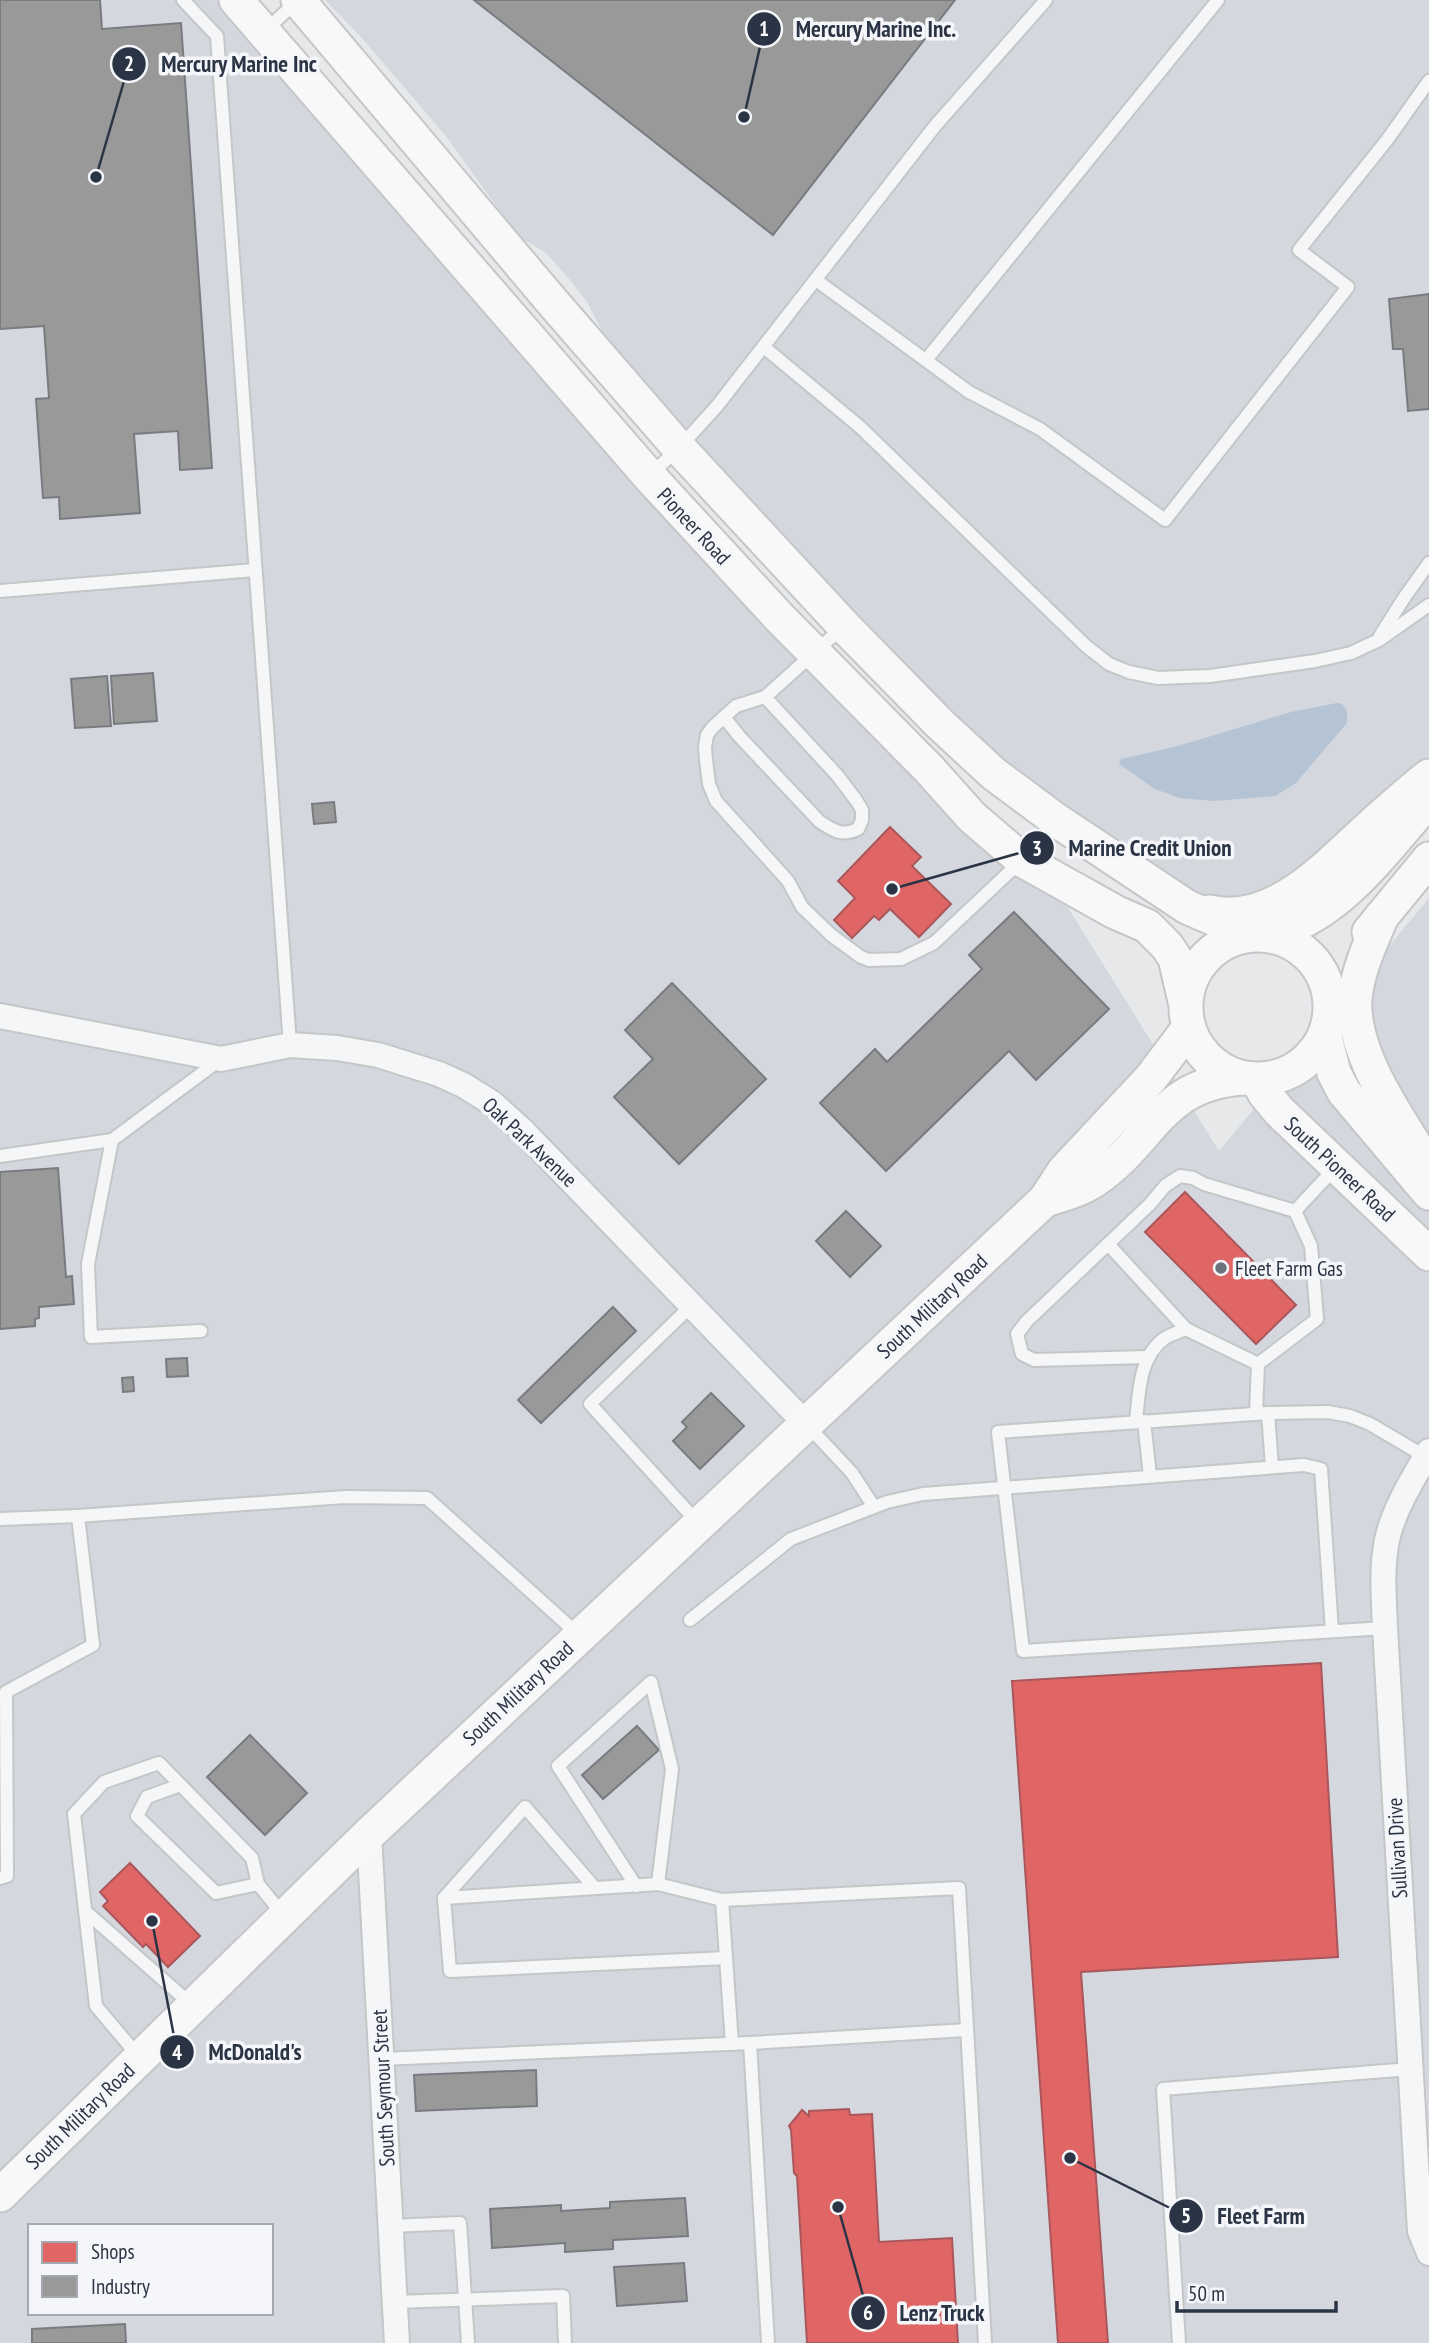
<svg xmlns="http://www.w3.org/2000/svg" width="1429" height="2343" font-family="'PT Sans Narrow',sans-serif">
  <rect width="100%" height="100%" fill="#e6e8ea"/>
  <!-- built -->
  <g fill="#d4d7dd" fill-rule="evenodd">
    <path d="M0,0H218L295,88L1059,893L1219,1151L1429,898V2343H0ZM30,2226H271V2313H30Z"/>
    <polygon points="325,0 1429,0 1429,765 1325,858 1245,903 1197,896 1053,799 992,749 937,695 835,592 722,472 606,339 587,302 570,280 545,252 523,239 505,218 445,135 361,37"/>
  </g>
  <!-- water -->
  <polygon fill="#b4c4d5" points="1337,703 1342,704 1347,711 1347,723 1296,783 1275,796 1214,801 1179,798 1155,789 1119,764 1121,759 1178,746 1291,712"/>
  <!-- shops -->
  <g fill="#e06666" stroke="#aa575c" stroke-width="2">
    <polygon points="890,827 921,857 912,866 951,904 919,937 890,909 879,920 874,916 852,938 834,920 855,898 838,881"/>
    <polygon points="1185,1192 1296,1305 1256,1344 1145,1232"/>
    <polygon points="1321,1663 1338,1957 1081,1972 1108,2343 1058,2343 1012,1681"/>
    <polygon points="130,1863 200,1936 168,1967 146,1944 143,1947 103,1906 108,1901 100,1892"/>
    <polygon points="849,2109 850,2115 872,2114 879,2242 952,2238 958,2343 807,2343 797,2176 794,2173 791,2130 789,2126 802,2110 809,2116 809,2111"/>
  </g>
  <!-- industry -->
  <g fill="#999" stroke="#787b80" stroke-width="2">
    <polygon points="0,0 100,0 102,29 181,23 212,468 180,470 178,431 134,434 140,513 60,519 59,497 43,498 36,399 49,398 44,326 0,329"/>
    <polygon points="474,0 955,0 773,235"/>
    <polygon points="1429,294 1429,409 1408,411 1403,349 1393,349 1389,299"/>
    <polygon points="153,673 157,721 114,724 111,676"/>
    <polygon points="107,676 111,726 75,728 71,679"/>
    <polygon points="334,802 336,822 314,824 312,804"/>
    <polygon points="1014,912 1109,1009 1036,1080 1009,1051 886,1171 820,1103 875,1049 887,1062 982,969 969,955"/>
    <polygon points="672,983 766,1079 679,1164 614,1097 653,1059 625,1030"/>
    <polygon points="58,1168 66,1277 72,1276 74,1304 39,1307 39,1318 35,1319 35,1326 0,1329 0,1172"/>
    <polygon points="846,1211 881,1246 850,1277 816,1241"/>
    <polygon points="613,1307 636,1331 541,1423 518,1400"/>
    <polygon points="187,1358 188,1376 167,1377 166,1359"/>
    <polygon points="133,1377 134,1391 123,1392 122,1378"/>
    <polygon points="711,1393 744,1426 700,1469 673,1441 687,1427 682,1422"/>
    <polygon points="637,1726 659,1750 603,1799 582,1775"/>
    <polygon points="250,1735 307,1793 265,1835 207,1777"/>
    <polygon points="536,2070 537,2106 416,2111 414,2075"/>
    <polygon points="685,2198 688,2236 613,2240 613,2249 565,2252 565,2243 492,2248 490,2209 561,2205 561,2211 610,2208 610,2202"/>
    <polygon points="684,2263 687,2301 617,2306 614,2267"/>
    <polygon points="125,2324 126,2343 32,2343 32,2329"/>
  </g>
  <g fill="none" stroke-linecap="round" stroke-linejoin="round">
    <defs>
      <g id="lane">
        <polyline points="183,0 217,36 290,1045"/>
        <polyline points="264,32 297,1"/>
        <polyline points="816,280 969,392 1040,429 1165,520 1348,287 1299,250 1387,140 1429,81"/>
        <polyline points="764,347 860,427 1086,646 1109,664 1129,672 1158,678 1210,676 1315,661 1351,653 1379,640 1429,605"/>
        <polyline points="926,360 1218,0"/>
        <polyline points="649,476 679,448 717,406 935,126 1046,0"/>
        <polyline points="0,591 255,570"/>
        <polyline points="844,626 765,697 736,706 712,728 707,735 705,747 706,760 709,784 716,801 788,881 802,907 831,935 861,957 869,960 901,959 934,943 1021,861"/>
        <polyline points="1380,636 1404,598 1429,563"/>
        <path d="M724,717L739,736L819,821C832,830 842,837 858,829L862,820V810L856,800L837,775L765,697"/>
        <polyline points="0,1156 112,1140"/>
        <polyline points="1108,1244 1186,1329"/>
        <polyline points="692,1305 590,1404 699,1524"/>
        <polyline points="201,1331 91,1337 88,1264 112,1140 221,1059"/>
        <polyline points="1147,1357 1034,1360 1022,1354 1017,1334 1027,1321 1150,1204 1165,1186 1180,1176 1193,1178 1204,1184 1295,1211"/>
        <polyline points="1256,1413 1258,1364 1317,1319 1311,1246 1295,1211 1337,1166"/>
        <polyline points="1268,1413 1272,1467"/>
        <path d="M1136,1421C1139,1393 1139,1356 1165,1338C1171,1334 1180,1332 1186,1329L1258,1364"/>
        <polyline points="1144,1421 1150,1476"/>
        <polyline points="808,1426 852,1473 874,1507"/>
        <polyline points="0,1519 78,1516"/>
        <polyline points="690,1620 791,1539 887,1502 923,1494 1304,1465 1321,1469 1332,1631"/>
        <polyline points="1385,1628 1023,1651 998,1432 1268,1413 1328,1412 1350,1416 1370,1424 1426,1457"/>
        <polyline points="180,1785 147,1797 137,1816 216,1893 258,1884"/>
        <polyline points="0,1878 7,1876 6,1692 93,1645 78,1516 345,1497 427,1498 580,1636"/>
        <polyline points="636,1886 558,1766 651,1682 672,1769 658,1884"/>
        <polyline points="444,1898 525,1807 594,1887"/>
        <polyline points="722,1900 658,1884 444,1898 450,1971 726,1958"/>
        <polyline points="85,1911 193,2006"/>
        <polyline points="750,2043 967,2030"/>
        <polyline points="732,2044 722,1900 959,1888 985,2343"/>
        <polyline points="139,2057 96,2006 74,1814 104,1782 159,1763 252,1858 258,1884 284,1916"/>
        <polyline points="381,2059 750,2043 768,2343"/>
        <polyline points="390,2226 460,2223 468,2343"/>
        <polyline points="394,2302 563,2296 565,2343"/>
        <polyline points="1179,2343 1163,2089 1410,2069"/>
      </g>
      <g id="street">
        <polyline points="0,1016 221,1059 290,1045 337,1048 378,1055 439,1074 463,1085 492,1103 524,1132 806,1424"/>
        <path d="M1429,1451C1413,1479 1394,1508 1387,1540C1381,1569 1384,1599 1385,1628L1420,2231L1429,2253"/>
        <polyline points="369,1834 397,2343"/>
      </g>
      <g id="secondary">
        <polyline points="236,0 649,476 779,617 929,769 972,817 1022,860 1115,912 1147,926 1167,946 1175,958 1185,1001"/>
        <polyline points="298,0 549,298 679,448 844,626 940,724 994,774 1056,820 1187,907 1249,934"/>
        <path d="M1210,912C1271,926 1323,870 1363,833C1384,814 1406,794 1429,776"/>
        <path d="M1382,916C1371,942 1358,969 1355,998C1351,1055 1401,1121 1429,1168"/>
        <polyline points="1369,932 1429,859"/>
        <path d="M1264,934C1335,923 1384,850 1429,800"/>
        <circle cx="1258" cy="1007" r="72"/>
        <polyline points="1325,1037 1334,1073 1344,1092 1429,1193"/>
        <polyline points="1257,1080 1265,1094 1279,1111 1429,1254"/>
        <path d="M1045,1200C1062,1195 1080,1190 1095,1180C1154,1140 1159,1084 1243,1078"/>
        <polyline points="0,2195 369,1834 1045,1200 1064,1171 1151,1078 1188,1029"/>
      </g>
    </defs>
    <!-- lane casing -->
    <use href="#lane" stroke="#c4c6c8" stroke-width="16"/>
    <!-- street casing -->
    <use href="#street" stroke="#c4c6c8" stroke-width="28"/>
    <!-- secondary casing -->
    <use href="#secondary" stroke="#c4c6c8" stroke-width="37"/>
    <!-- lane -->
    <use href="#lane" stroke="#f5f6f7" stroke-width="12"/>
    <!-- street -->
    <use href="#street" stroke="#f5f6f7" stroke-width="24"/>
    <!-- secondary -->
    <use href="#secondary" stroke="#f8f8f8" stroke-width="33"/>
  </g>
  <!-- markers -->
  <circle fill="#6c737f" stroke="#f4f6f9" stroke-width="2.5" cx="1221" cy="1268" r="7"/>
  <g text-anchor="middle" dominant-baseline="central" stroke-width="7" stroke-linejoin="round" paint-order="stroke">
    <!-- street labels -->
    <g font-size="21" fill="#2b3445" stroke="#f4f6f9">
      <text transform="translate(694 526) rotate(47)">Pioneer Road</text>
      <text transform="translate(530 1142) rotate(43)">Oak Park Avenue</text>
      <text transform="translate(1340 1169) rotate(43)">South Pioneer Road</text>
      <text transform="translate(932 1306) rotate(-43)">South Military Road</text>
      <text transform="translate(518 1693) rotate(-43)">South Military Road</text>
      <text transform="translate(1397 1848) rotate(-93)">Sullivan Drive</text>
      <text transform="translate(383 2088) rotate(-93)">South Seymour Street</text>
      <text transform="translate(80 2116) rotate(-44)">South Military Road</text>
    </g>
    <!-- poi labels -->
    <g font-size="21" fill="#2b3445" stroke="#f4f6f9" text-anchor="start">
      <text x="1235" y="1268">Fleet Farm Gas</text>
    </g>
  </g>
  <!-- callouts -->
  <path fill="none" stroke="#2b3445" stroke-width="2.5" d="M744 117L764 29M96 177L129 64M892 889L1037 848M152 1921L177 2052M1070 2158L1186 2216M838 2207L868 2313"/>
  <g fill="#2b3445" stroke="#f4f6f9" stroke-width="2.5">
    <circle cx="744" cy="117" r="7"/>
    <circle cx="96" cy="177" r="7"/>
    <circle cx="892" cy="889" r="7"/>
    <circle cx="152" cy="1921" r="7"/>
    <circle cx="1070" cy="2158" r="7"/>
    <circle cx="838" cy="2207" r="7"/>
    <circle cx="764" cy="29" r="18"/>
    <circle cx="129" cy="64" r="18"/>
    <circle cx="1037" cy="848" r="18"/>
    <circle cx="177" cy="2052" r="18"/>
    <circle cx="1186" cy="2216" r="18"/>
    <circle cx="868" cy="2313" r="18"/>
  </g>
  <g font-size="21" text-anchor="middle" font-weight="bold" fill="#fff">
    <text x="764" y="36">1</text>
    <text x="129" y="71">2</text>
    <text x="1037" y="856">3</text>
    <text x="177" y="2060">4</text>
    <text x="1186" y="2223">5</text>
    <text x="868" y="2320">6</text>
  </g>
  <g font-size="23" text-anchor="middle" font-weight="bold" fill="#2b3445" stroke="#f4f6f9" stroke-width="7" stroke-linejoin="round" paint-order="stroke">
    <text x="876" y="37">Mercury Marine Inc.</text>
    <text x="239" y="72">Mercury Marine Inc</text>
    <text x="1150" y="856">Marine Credit Union</text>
    <text x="255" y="2060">McDonald's</text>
    <text x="1261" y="2224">Fleet Farm</text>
    <text x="942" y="2321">Lenz Truck</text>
  </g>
  <!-- legend -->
  <rect x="28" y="2224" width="245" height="91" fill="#f4f6f9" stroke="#a4a8b1" stroke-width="2"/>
  <rect x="42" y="2242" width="35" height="21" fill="#e06666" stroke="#a4a8b1" stroke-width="2"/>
  <text x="91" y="2259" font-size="21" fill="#2b3445">Shops</text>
  <rect x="42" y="2276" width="35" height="21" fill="#999999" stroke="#a4a8b1" stroke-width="2"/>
  <text x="91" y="2294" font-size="21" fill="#2b3445">Industry</text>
  <!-- scale -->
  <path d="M1177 2301v10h159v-10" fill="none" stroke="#2b3445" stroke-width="3.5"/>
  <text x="1188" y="2301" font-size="21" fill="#2b3445" stroke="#f4f6f9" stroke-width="5" paint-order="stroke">50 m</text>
</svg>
